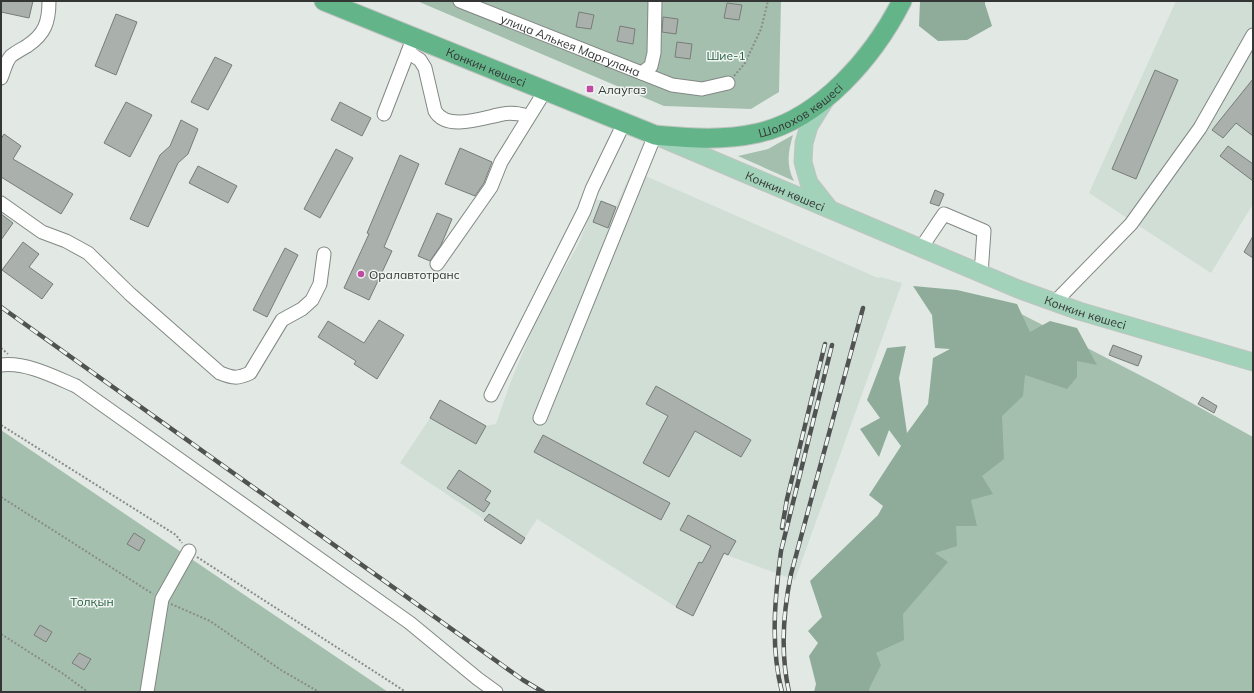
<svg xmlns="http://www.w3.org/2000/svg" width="1254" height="693" font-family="Mulish,sans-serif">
  <rect width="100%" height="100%" fill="#e2e9e4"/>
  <!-- built -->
  <g fill="#d0ded6">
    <polygon points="1176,1 1253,1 1253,204 1211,273 1089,193"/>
    <polygon points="632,170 878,278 881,277 902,283 795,580 724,554 693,616 676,607 537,519 521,544 400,463 430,418 440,400 486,426 496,424 511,381 538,316 579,243 596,199 616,206"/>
  </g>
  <!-- green -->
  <g fill="#a4bfae">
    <polygon points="417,1 781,1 779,92 751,109 664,106"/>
    <path d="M793,135C788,152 786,165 794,181L738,156L768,149Z"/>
    <polygon points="1004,305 1159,385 1253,437 1253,692 842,692"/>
    <polygon points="1,430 388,692 1,692"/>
  </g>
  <!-- forest -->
  <g fill="#8fac9b">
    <polygon points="920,1 985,1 985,4 992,26 967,40 938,41 919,26"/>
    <polygon points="913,286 957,290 1017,304 1030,332 1050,321 1077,328 1097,365 1077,361 1077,377 1067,389 1025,375 1023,396 1002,416 1004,459 982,476 993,494 971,500 977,526 956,526 957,546 935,553 948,562 903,614 904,640 876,653 881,665 869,689 870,692 814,692 816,684 809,656 818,643 808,631 822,617 810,581 878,515 883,506 869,495 901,446 889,430 879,457 860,429 880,418 867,400 887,348 906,346 899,378 907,433 928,404 933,358 950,349 935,348 932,315"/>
  </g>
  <!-- building -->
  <g fill="#aab0ac" stroke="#777d79">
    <polygon points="1,1 33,1 29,18 1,12"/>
    <polygon points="727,3 742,5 739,20 724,18"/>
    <polygon points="579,12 594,15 591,29 576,27"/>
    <polygon points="116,14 137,22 116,75 95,66"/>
    <polygon points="663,17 678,19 676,34 662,32"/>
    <polygon points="620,26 635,29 633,44 617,41"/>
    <polygon points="677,42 692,44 690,59 675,57"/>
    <polygon points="215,57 232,65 208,110 191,102"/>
    <polygon points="1155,70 1178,80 1136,179 1112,169"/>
    <polygon points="1253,79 1253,136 1236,123 1223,138 1212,130"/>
    <polygon points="126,102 152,115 130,157 104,143"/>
    <polygon points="340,102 371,118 362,136 331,120"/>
    <polygon points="181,120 198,129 188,154 178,163 148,227 130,219 160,155 170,146"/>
    <polygon points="4,134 21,146 13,159 73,194 61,214 1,177 1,139"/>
    <polygon points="1228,146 1253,164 1253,181 1220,156"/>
    <polygon points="460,148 492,162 484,183 475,196 445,184"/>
    <polygon points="336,149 353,158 320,218 304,209"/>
    <polygon points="400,155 419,164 384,247 392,251 369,300 344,288 369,234 367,233"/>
    <polygon points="198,166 237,186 228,203 189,183"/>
    <polygon points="935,190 944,194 939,206 930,203"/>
    <polygon points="601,201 616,207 608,228 593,222"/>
    <polygon points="437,213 452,219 441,245 430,261 418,256"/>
    <polygon points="1,214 13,223 1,240"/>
    <polygon points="1253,236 1253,258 1244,252"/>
    <polygon points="23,242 39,254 29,267 53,284 42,299 2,270"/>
    <polygon points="285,248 298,255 267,317 253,310"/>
    <polygon points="379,320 404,335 377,379 354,364 356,361 318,337 328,321 364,343"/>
    <polygon points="1113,345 1142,356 1138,366 1109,355"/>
    <polygon points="656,386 751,440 741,457 695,431 669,477 643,463 668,416 646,404"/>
    <polygon points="1202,397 1217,406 1214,413 1198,404"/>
    <polygon points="440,400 486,426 476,444 430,418"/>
    <polygon points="543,435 670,503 661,520 534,452"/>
    <polygon points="459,470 491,491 485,500 490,503 484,512 447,488"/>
    <polygon points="489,514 525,538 521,544 484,520"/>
    <polygon points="688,515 736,541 728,555 724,553 693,616 676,607 699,562 702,563 711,546 680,530"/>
    <polygon points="134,533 145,540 139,551 127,544"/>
    <polygon points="40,625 52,632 46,642 34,635"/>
    <polygon points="79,653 91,659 84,670 72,663"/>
  </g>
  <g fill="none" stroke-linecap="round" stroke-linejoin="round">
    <defs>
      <g id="minor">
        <path id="s1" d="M460,1L672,85L702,89L728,83"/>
        <path d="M408,52L420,60L425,68L435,111C447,132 485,117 503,114C512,112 520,114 528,116"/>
        <polyline points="642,73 651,66 654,53 655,1"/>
        <path d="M1,78C4,71 6,61 11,56C16,52 22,49 27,46C45,34 49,22 49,1"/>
        <polyline points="384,114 411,44"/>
        <path d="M1,203L42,232L66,241L88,253L130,294L220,373C233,378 237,379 250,373L282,320L302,309L312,300L320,284L324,254"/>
        <polyline points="921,248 944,214 984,231 981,274"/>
        <polyline points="437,264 491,187 501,162 545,91"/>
        <polyline points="1054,303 1131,224 1200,128 1253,35"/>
        <path d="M1,365C26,362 53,376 76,386L410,623L478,679L496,692"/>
        <polyline points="491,395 584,211 592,189 624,123"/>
        <polyline points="540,418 655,135"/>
        <polyline points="147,692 162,599 189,551"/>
      </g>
      <g id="major">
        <polyline points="826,99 809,126 804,143 803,162 809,183 828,207"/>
        <path id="s2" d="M661,138L1018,289L1079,311L1253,362"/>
      </g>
      <g id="highway">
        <path id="s3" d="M324,1L655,135C690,138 722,141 758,133C821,119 874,56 902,1"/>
      </g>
    </defs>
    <!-- minor casing -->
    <use href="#minor" stroke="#828884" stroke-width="15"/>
    <!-- major casing -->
    <use href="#major" stroke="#c2c3c2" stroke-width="19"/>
    <!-- highway casing -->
    <use href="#highway" stroke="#c2c3c2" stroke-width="21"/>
    <!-- path -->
    <g stroke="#888c89" stroke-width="2" stroke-dasharray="2 2" stroke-linecap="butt">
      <polyline points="734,76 745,63 761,29 768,1"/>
      <polyline points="1,348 8,354"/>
      <polyline points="1,425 176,535 182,543"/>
      <polyline points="1,497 153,594"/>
      <polyline points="197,557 406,692"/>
      <polyline points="171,604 210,621 281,670 319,692"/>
      <polyline points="1,634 62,673 88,692"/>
    </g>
    <!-- minor -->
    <use href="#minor" stroke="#fff" stroke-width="13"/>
    <!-- major -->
    <use href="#major" stroke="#a2d2b9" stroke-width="17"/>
    <!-- highway -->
    <use href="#highway" stroke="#64b48a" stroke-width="19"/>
    <defs>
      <g id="rail">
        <polyline points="1,307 523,680 543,692"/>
        <polyline points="782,528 787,499 825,344"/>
        <path d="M782,692C770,646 775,597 781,551L832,345"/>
        <path d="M789,692C780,652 783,613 791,574L863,308"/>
      </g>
    </defs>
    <!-- rail casing -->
    <use href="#rail" stroke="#515352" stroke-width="4.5"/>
    <!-- rail -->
    <use href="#rail" stroke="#eff6f2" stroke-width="3" stroke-dasharray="9" stroke-linecap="butt"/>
  </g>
  <!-- markers -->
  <g fill="#c14ba3" stroke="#eff6f2" stroke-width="1.5">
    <rect x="586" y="85" width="8" height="8" rx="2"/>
    <circle cx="361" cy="274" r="4"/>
  </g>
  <g text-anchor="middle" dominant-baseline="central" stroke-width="3" stroke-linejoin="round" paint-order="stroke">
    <!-- street labels -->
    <g font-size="12" fill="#343635" stroke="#eff6f2">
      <text stroke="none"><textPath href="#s1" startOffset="119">улица Алькея Маргулана</textPath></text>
      <text stroke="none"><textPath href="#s3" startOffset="175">Конкин көшесі</textPath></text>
      <text stroke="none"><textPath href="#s3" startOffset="509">Шолохов көшесі</textPath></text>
      <text stroke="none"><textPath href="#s2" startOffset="135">Конкин көшесі</textPath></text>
      <text stroke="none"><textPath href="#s2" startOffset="459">Конкин көшесі</textPath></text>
    </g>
    <!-- park labels -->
    <g font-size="12" fill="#2b5e44" stroke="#eff6f2">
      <text x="726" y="55">Шие-1</text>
      <text x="92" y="601">Толқын</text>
    </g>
    <!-- poi labels -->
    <g font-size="12" fill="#343635" stroke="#eff6f2" text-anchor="start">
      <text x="598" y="89">Алаугаз</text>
      <text x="369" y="274">Оралавтотранс</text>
    </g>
  </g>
  <!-- border -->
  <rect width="1254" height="693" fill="none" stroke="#343635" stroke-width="4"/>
</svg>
